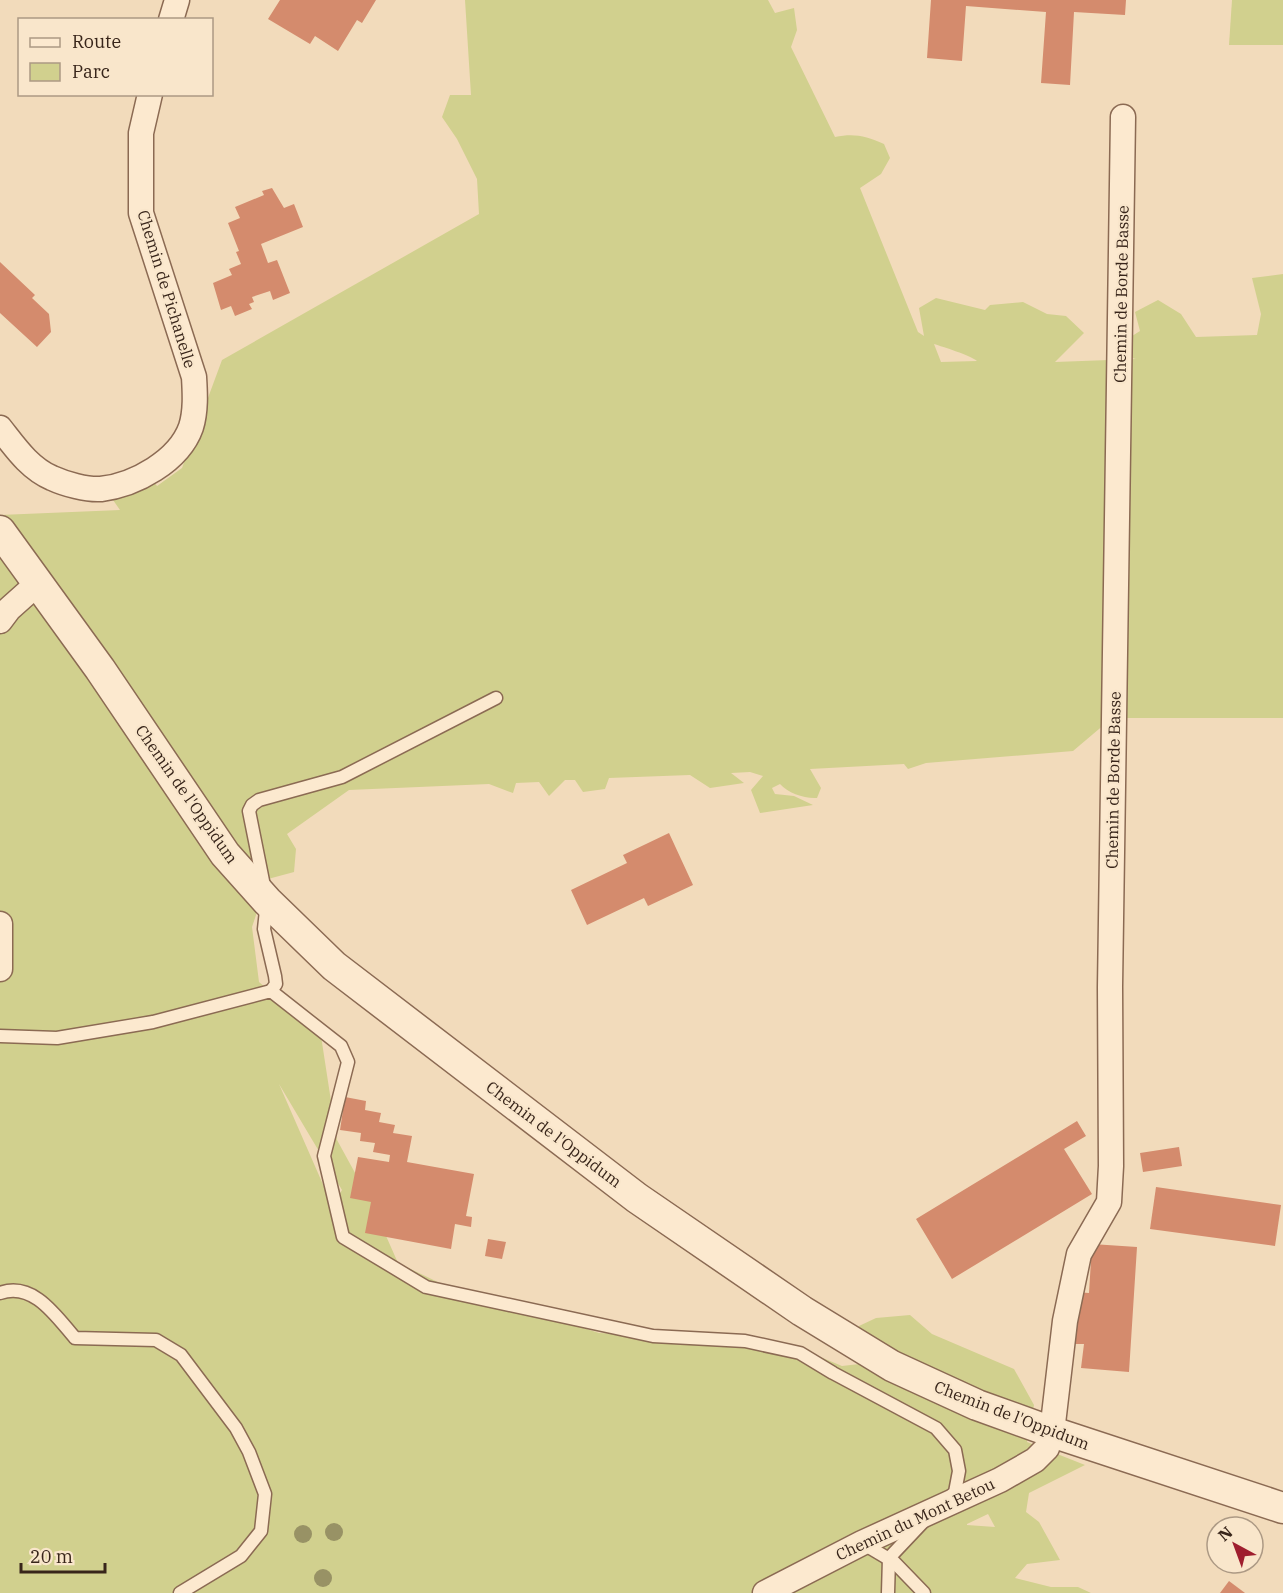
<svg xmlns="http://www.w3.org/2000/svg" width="1283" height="1593" font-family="'IBM Plex Serif',serif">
  <rect width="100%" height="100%" fill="#f2dbbb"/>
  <!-- green -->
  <g fill="#d1d08e" fill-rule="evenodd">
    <path d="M465,0H768L775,13L794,8L797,30L791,47L835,137C854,133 866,136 884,144L890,158L881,174L860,188L918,332L924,336L919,308L936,298L985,310L990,305L1023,302L1047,314L1066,316L1084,333L1055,362L1136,359L1107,352L1140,331L1135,312L1158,300L1181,314L1196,337L1257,335L1261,314L1252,278L1283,274V718H1112L1073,751L926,763L908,769L904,764L810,769L821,788L817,798C805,799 788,793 780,784L772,788L775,794L794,796L813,805L760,813L751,790L763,776L750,772L731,773L744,783L710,788L690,775L609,778L605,789L583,792L575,780H565L549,796L539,782L516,783L513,793L489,784L349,790L287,834L296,849L294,872L268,879L252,927L259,982L321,1036L337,1140L371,1202L398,1263L490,1307L568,1323L599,1333L644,1335L673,1330L711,1339L789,1344L842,1366L877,1362L861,1355L859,1326L876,1318L910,1315L932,1334L1014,1369L1034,1405L1027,1442L1085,1465L1029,1493L1026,1512L1039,1522L1060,1560L1027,1564L1015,1578L1051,1587H1078L1091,1593H0V515L120,510L113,500L129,483L151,478L157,486L182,468L222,360L479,214L477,179L457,139L442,117L450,95H471ZM934,344C943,347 970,355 977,361L941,362ZM279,1084L342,1190L333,1205H332ZM988,1514L995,1527L967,1525V1524Z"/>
    <polygon points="1232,0 1283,0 1283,45 1229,45"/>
  </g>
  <!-- building -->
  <g fill="#d48b6d">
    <polygon points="280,0 376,0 362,23 357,20 338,51 315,36 310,44 268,19"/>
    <polygon points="931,0 1126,0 1125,15 1074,12 1070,85 1041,83 1046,12 966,6 962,61 927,58"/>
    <polygon points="272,188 284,208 294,204 303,227 261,244 268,263 277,260 290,293 273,300 270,291 252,297 254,302 249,304 252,309 235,316 231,306 221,310 213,283 232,275 229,269 241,264 236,252 239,251 228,223 240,218 235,207 264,195 262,191"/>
    <polygon points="0,262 35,295 32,298 49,314 51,332 37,347 0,313"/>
    <polygon points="669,833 693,885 648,906 644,898 587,925 571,890 627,863 623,855"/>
    <polygon points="345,1097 366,1101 365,1110 381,1113 379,1122 395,1125 393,1133 412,1136 407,1162 474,1174 466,1216 472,1217 471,1227 455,1224 451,1249 365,1233 371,1202 350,1198 358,1157 389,1162 390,1155 373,1152 375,1143 360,1141 361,1133 340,1130"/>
    <polygon points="1077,1121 1086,1136 1064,1149 1092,1194 952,1279 916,1219"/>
    <polygon points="1179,1147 1182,1166 1143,1172 1140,1153"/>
    <polygon points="1156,1187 1281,1205 1275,1246 1150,1229"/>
    <polygon points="488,1239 506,1242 502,1259 485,1256"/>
    <polygon points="1092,1244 1137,1247 1129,1372 1081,1368 1084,1344 1071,1344 1075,1292 1089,1293"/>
    <polygon points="1229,1581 1245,1593 1220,1593"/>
  </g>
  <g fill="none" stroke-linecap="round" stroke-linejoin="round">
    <defs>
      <g id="service">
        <polyline points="271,991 276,984 275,976 264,929 267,901 249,811 252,805 259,800 342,777 496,698"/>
        <polyline points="0,1036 57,1038 153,1022 271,991 341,1046 348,1062 324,1156 343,1237 426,1287 653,1336 745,1341 800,1353 833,1373 936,1428 955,1450 959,1471 955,1492 949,1498"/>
        <path d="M0,1293C33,1281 56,1316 75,1338L156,1340L181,1355L236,1428L249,1452L265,1494L261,1531L241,1556L180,1593"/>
        <polyline points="862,1543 894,1562 924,1593"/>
        <polyline points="888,1593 889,1558 923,1522"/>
      </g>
      <g id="minor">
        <polyline points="171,20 177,0"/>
        <path d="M0,428C15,447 29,468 52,478C65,484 87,490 101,489C135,485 179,461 191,427C196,411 195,393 194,377L141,213V133L150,94"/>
        <polyline points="0,621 9,609 37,584"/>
        <polyline points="0,924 0,969"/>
        <polyline points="765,1593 862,1543 1000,1480 1035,1460 1047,1448 1052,1432 1065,1321 1079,1254 1109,1202 1111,1166 1110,987 1123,117"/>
      </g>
      <polyline id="tertiary" points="0,531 100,669 225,854 267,901 334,966 637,1198 802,1311 892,1366 977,1405 1052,1432 1283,1508"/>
    </defs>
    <!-- service casing -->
    <use href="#service" stroke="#8b6a53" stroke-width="15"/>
    <!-- minor casing -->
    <use href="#minor" stroke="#8b6a53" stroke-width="27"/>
    <!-- tertiary casing -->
    <use href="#tertiary" stroke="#8b6a53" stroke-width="33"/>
    <!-- service -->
    <use href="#service" stroke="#fce9cf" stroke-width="12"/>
    <!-- minor -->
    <use href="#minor" stroke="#fce9cf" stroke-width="24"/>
    <!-- tertiary -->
    <use href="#tertiary" stroke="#fce9cf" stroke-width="30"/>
  </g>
  <!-- trees -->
  <g fill="#989265">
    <circle cx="334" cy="1532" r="9"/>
    <circle cx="303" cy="1534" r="9"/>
    <circle cx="323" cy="1578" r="9"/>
  </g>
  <g text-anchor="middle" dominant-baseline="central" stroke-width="4.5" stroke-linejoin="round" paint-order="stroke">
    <!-- street labels -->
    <g font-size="16" fill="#38251a" stroke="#f9e6cb">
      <text transform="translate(167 289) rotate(73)">Chemin de Pichanelle</text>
      <text transform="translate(1121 294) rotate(-89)">Chemin de Borde Basse</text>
      <text transform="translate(1113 780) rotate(-89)">Chemin de Borde Basse</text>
      <text transform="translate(187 794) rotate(55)">Chemin de l'Oppidum</text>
      <text transform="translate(554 1134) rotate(37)">Chemin de l'Oppidum</text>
      <text transform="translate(1012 1415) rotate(21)">Chemin de l'Oppidum</text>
      <text transform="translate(915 1519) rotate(-25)">Chemin du Mont Betou</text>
    </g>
  </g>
  <!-- legend -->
  <rect x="18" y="18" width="195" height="78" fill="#f9e6cb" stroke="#ac9984" stroke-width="1.5"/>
  <rect x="30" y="38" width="30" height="9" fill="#fce9cf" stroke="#ac9984" stroke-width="1.5"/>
  <text x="72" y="48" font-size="18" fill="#38251a">Route</text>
  <rect x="30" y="63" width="30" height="18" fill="#d1d08e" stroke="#ac9984" stroke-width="1.5"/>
  <text x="72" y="78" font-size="18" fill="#38251a">Parc</text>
  <!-- north arrow -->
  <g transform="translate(1235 1545) rotate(319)"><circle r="28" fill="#f9e6cb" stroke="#ac9984" stroke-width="1.5"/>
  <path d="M0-4.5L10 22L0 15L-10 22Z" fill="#9f1e2e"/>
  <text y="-9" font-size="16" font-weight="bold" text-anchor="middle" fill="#38251a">N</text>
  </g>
  <!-- scale -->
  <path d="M21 1563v9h84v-9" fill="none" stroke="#38251a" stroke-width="3"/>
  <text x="30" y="1563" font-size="18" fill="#38251a" stroke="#f9e6cb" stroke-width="4.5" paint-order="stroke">20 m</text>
</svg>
